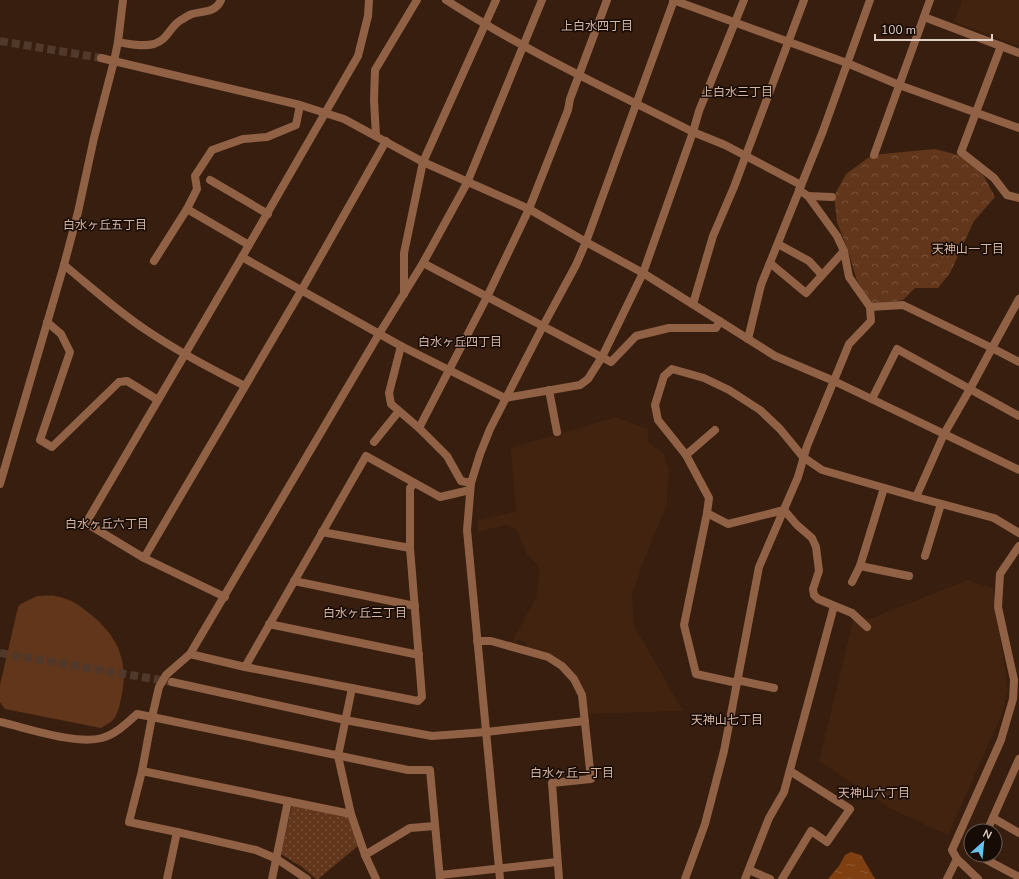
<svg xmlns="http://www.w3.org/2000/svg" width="1019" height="879" font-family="'Nunito Sans','Noto Sans JP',sans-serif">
  <defs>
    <pattern id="grass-dots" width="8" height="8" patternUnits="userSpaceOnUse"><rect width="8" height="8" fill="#62361a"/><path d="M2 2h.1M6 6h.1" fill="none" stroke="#78523a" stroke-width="1.8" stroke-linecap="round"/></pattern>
    <pattern id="forest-crowns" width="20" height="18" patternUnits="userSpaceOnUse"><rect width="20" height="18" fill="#62361a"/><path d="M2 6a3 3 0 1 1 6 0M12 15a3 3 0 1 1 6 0" fill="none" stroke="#78523a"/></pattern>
    <pattern id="water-ripples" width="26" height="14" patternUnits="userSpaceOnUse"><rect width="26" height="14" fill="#7f3f11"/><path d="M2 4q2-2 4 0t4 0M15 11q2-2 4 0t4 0" fill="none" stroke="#915a32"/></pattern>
  </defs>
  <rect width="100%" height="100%" fill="#371e0f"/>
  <!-- built -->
  <g fill="#422310">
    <polygon points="962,0 1019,0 1019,46 954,22"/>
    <polygon points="616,417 648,429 648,442 663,453 669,469 667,505 644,560 632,596 634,625 683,711 588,714 584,692 578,677 563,662 527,648 526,643 520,639 513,643 515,636 536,598 540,568 527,554 517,530 506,525 477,532 478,520 516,512 511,448"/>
    <polygon points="967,580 993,588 1008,690 1002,714 948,835 891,809 819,761 855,613 869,619"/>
  </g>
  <!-- grass -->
  <polygon fill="url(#grass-dots)" points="292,805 348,817 358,846 318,879 316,879 302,867 281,854"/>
  <!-- forest -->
  <polygon fill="url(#forest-crowns)" points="935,149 958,155 980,169 995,197 974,221 950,273 938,288 915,288 903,300 875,304 869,302 856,278 848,250 837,222 834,196 846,174 872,155"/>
  <!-- garden -->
  <path fill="#62361a" d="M37,596C43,596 49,595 55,596C69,598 80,605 90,614C116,634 129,660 122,694C120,702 119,713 113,720C110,723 104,726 101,728L5,709L0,702V685L18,607L21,604Z"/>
  <!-- water -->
  <polygon fill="url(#water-ripples)" points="851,852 861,855 875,879 828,879 839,866 845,855"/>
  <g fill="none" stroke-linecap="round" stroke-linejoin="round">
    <!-- tertiary-tunnel -->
    <g stroke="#50392a" stroke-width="8" stroke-dasharray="8 4" stroke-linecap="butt">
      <polyline points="0,41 101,58"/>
      <polyline points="0,653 172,682"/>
    </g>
    <!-- minor -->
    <g stroke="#906145" stroke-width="8">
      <path d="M369,0L368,16L358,56L242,257L401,346L505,398L580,385L588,379L602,357L643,273L693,132C610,90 525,51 446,0"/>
      <polyline points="673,0 847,63 899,85 1019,128"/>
      <polyline points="744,0 699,111 693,132 725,145 801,185"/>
      <polyline points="924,17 1019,53"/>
      <path d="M118,42C129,44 142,47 154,44C168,40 170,26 181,20C185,18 188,15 192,14C202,11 216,13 221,0"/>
      <polyline points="1001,46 961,152 994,178 1007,195 1019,198"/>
      <polyline points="376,136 374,100 375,70 417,0"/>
      <polyline points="874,155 930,0"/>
      <polyline points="210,180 268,214"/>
      <polyline points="799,190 808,196 837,236 844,251 849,277 870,307 903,305 992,348 1019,299"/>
      <polyline points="808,196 832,197"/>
      <polyline points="187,209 249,245"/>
      <polyline points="154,261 187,209 197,189 195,176 212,150 243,139 267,137 296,125 300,105"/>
      <polyline points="423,263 611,362 636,336 669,328 716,328 720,321"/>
      <polyline points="770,263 806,293 844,251"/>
      <path d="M64,265C91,287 117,311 146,330C177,351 211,369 245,386"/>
      <polyline points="404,294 404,253 423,162 496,0"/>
      <polyline points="693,304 713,236 734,187 804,0"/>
      <polyline points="47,322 61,334 70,352 40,440 52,447 119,382 127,381 158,400"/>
      <polyline points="379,334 423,263 467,183 542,0"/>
      <polyline points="401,346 389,393 391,404 419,428"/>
      <polyline points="549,390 557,432"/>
      <polyline points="872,399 897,349 1019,416"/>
      <polyline points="374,442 399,411"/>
      <polyline points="686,455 715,430"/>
      <polyline points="471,483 461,481 447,456 419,428 487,297 529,209 568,110 570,99 607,0"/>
      <polyline points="916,497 944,434 970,389 992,348 1019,362"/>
      <polyline points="707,513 684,625 696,674 737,683"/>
      <polyline points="322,532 410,548"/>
      <polyline points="925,556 941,504"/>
      <polyline points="144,558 86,523 242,257"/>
      <polyline points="860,566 909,576"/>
      <polyline points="294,581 415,606"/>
      <polyline points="852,582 860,566 884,488"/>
      <polyline points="225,597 144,558 301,291 386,141"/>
      <polyline points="269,624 419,655"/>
      <polyline points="867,627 852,613 818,599 814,595 813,589 819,571 816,547 812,538 797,525 784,510 728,524 707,513 709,498 686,455 658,420 655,405 664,376 672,369 704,378 729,390 760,410 780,429 803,457 822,470 916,497 994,518 1019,533"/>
      <polyline points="477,641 491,641 548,657 562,666 574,679 582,695 591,779 552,783 559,879"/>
      <polyline points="245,667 418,701 422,697 410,548 410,488 414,484"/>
      <polyline points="737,680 774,688"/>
      <path d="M0,722C27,728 76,745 102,738C116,734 127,723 137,714L152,717L159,687L166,675L190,654L245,667L366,456L440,497L470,490"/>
      <polyline points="142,771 351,814 365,855 376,879"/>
      <polyline points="351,814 338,756 352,688"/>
      <polyline points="993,818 1019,833"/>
      <polyline points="987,831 1019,759"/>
      <polyline points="177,832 129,822 142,771 152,717 408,770 430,770 440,879"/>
      <polyline points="365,855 410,828 435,826"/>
      <polyline points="981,855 985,859 1019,877"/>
      <polyline points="749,870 770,879"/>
      <polyline points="440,875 557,862"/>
      <polyline points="167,879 177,832 256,850 277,859 307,879"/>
      <polyline points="272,879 288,801"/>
      <polyline points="685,879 705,824 724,751 759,567 798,477 807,446 849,344 871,321 870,307"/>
      <polyline points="745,879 769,818 784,792 834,606"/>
      <polyline points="782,879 811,831 827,842 850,809 790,771"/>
      <polyline points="947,879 957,859"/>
      <polyline points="978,879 957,859 952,850 1001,740 1013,699 1014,680 998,607 1000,574 1019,546"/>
    </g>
    <!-- tertiary -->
    <g stroke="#906145" stroke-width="8">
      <polyline points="101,58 300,105 344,119 423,162 529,209 586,242 643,273 775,356 834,381 1019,470"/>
      <polyline points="778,244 809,261 822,275"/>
      <polyline points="748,339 761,285 823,131 870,0"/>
      <polyline points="0,484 64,265 78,212 94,138 114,61 118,42 123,0"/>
      <polyline points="190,654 379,334"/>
      <polyline points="172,682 345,720 432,736 486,732 585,721"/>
      <polyline points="500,879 467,530 471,483 480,454 490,429 543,326 576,265 586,242 674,0"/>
    </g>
  </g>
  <g text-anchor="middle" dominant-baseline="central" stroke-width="3" stroke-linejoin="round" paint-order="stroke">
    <!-- neighbourhood labels -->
    <g font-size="12" fill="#d8b6a4" stroke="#160b05">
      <text x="597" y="26">上白水四丁目</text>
      <text x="737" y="92">上白水三丁目</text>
      <text x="105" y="225">白水ヶ丘五丁目</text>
      <text x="968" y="249">天神山一丁目</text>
      <text x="460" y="342">白水ヶ丘四丁目</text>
      <text x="107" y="524">白水ヶ丘六丁目</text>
      <text x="365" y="613">白水ヶ丘三丁目</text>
      <text x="727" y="720">天神山七丁目</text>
      <text x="572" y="773">白水ヶ丘一丁目</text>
      <text x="874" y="793">天神山六丁目</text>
    </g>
  </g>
  <!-- north arrow -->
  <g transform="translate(983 843) rotate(27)"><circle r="19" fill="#160b05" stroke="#675a52"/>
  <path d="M0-3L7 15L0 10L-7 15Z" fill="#67c4f0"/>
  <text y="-6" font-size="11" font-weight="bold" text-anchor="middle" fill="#e1d0c6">N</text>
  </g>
  <!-- scale -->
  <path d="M875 34v6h117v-6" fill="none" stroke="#e1d0c6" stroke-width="2"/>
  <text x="881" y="34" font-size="12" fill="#e1d0c6" stroke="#160b05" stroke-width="3" paint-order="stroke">100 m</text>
</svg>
